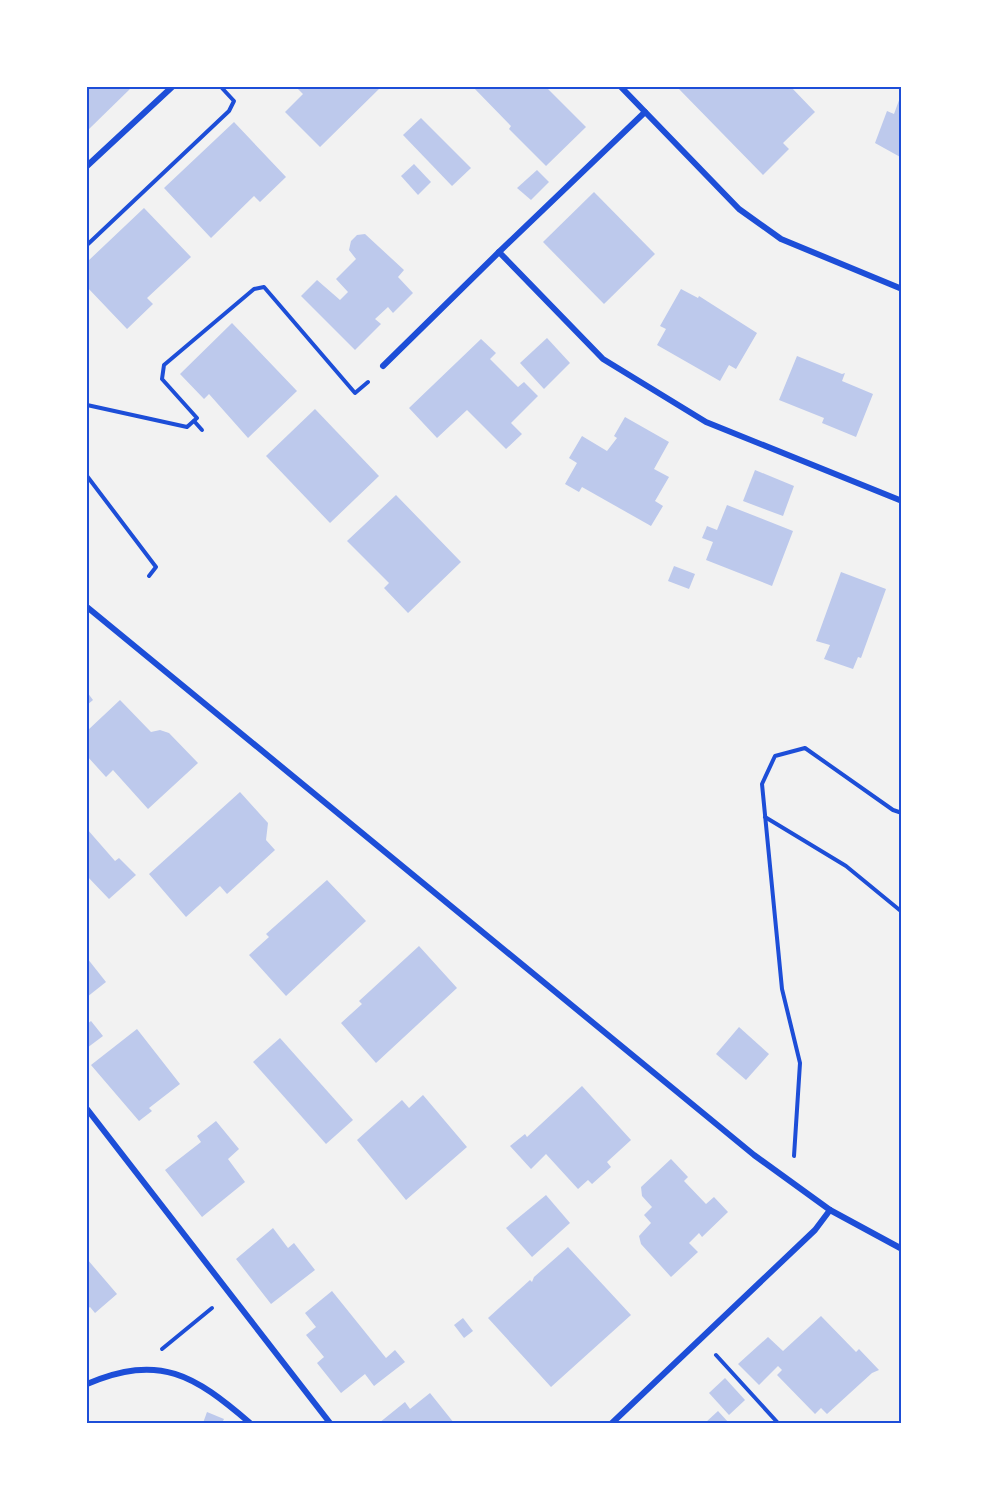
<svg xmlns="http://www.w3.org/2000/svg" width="989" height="1510" font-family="'Asap Condensed',sans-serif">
  <rect width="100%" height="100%" fill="#f2f2f2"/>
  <!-- building -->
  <g fill="#bdc9ec">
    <polygon points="87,87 132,87 87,131"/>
    <polygon points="296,87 381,87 320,147 285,112 303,94"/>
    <polygon points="473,87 546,87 586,127 546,166 509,129 511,126"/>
    <polygon points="677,87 791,87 815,112 783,143 789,149 763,175"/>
    <polygon points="902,92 902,158 875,143 887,111 894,114"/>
    <polygon points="421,118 471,168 452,186 403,135"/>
    <polygon points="234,122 286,177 260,202 254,196 211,238 164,188"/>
    <polygon points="414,164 431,182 418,195 401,176"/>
    <polygon points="537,170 549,182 531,200 517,188"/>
    <polygon points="594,192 655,254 604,304 543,242"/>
    <polygon points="144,208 191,257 147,298 153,304 127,329 87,287 87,262"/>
    <polygon points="365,234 404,270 398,277 413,293 393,313 388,307 375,319 381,324 355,350 301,296 317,280 340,300 348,292 336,279 356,259 349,250 351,241 357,235"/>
    <polygon points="681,289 698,298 699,296 757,333 736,369 729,365 720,381 657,345 666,329 660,326"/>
    <polygon points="232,323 297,391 248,438 209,394 204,399 180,374"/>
    <polygon points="547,338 570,363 544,389 520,363"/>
    <polygon points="481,339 496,353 490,359 518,387 524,382 538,396 511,423 522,434 506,449 467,410 437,438 409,408"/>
    <polygon points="797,356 842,374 845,373 842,381 873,394 856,437 822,423 824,418 779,400"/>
    <polygon points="315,409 379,476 330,523 266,456"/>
    <polygon points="625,417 669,442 654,469 669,477 655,501 663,506 651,526 582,487 579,492 565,484 577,463 569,458 582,436 607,451 617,438 614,436"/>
    <polygon points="755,470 794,486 783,516 743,501"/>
    <polygon points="396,495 461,562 408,613 384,588 389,583 347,541"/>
    <polygon points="727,505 793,531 772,586 706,560 713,542 702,538 707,526 717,530"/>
    <polygon points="674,566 695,574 689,589 668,581"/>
    <polygon points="841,572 886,589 861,658 858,657 853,669 824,659 830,645 816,641"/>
    <polygon points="87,692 93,700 87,705"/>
    <polygon points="120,700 151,732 160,730 169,733 198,763 148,809 113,770 106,777 87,756 87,731"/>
    <polygon points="240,792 268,823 266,840 275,850 227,894 220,886 186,917 149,874"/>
    <polygon points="87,829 115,861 119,858 136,875 109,899 87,876"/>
    <polygon points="327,880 366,921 286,996 249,955 269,937 266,934"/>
    <polygon points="419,946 457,988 376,1063 341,1023 362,1004 359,1001"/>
    <polygon points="87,958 106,982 87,997"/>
    <polygon points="91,1021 103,1036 87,1048 87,1024"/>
    <polygon points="739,1027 769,1054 746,1080 716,1054"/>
    <polygon points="137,1029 180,1084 149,1108 152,1111 139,1121 91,1065"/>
    <polygon points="280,1038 353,1120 326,1144 253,1062"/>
    <polygon points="582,1086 631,1140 607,1162 611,1167 592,1184 588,1180 578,1189 546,1154 531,1169 510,1146 525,1134 527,1137"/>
    <polygon points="423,1095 467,1147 406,1200 357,1140 402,1100 409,1108"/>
    <polygon points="216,1121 239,1149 228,1159 245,1182 202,1217 165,1170 201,1142 197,1136"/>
    <polygon points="671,1159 688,1177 684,1181 706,1204 714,1197 728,1212 702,1237 699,1233 689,1243 698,1252 671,1277 641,1244 639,1236 651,1223 644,1215 652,1207 642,1196 641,1187"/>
    <polygon points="546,1195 570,1223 532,1257 506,1228"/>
    <polygon points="273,1228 288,1248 294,1243 315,1270 271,1304 236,1259"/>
    <polygon points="568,1247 631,1315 551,1387 488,1318 530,1280 532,1282 534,1277"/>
    <polygon points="87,1259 117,1294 95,1313 90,1307 87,1309"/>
    <polygon points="332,1291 386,1358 395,1350 405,1362 374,1386 365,1374 341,1393 317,1363 324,1357 306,1335 316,1327 305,1313"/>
    <polygon points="821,1316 856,1352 859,1349 879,1370 872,1373 827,1414 821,1408 815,1414 777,1375 782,1370 778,1366 759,1385 738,1364 768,1337 783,1351"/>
    <polygon points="463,1318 473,1331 464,1338 454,1325"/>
    <polygon points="725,1378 745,1400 729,1415 709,1393"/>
    <polygon points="430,1393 454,1423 379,1423 405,1402 410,1409"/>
    <polygon points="718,1411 729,1423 705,1423"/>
    <polygon points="207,1412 224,1419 222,1423 203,1423"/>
  </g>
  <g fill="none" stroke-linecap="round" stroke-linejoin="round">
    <!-- path -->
    <g stroke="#1d4ed8" stroke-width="4">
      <polyline points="87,245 229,111 234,101 221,87"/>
      <polyline points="87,405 187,427 197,418 162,379 164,365 254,289 264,287 355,393 368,382"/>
      <polyline points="194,421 202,430"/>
      <polyline points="87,476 156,567 149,576"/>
      <polyline points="765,817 846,866 902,912"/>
      <polyline points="794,1156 800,1063 782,989 762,784 775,756 805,748 893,810 902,813"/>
      <polyline points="162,1349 212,1308"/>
      <polyline points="716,1355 778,1423"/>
    </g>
    <!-- minor -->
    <g stroke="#1d4ed8" stroke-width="6">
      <polyline points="621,87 739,209 781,239 902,289"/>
      <polyline points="645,112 499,252 603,359 706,422 902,501"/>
      <polyline points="87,166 172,87"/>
      <polyline points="383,366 499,252"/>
      <polyline points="87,607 754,1155 830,1210 902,1249"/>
      <polyline points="87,1109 330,1423"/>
      <path d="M87,1384C160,1353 194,1375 250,1423"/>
      <polyline points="612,1423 815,1230 830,1210"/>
    </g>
  </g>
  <!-- border -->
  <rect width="989" height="1510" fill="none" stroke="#ffffff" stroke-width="177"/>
  <rect x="88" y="88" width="812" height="1334" fill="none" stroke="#1d4ed8" stroke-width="2"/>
</svg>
